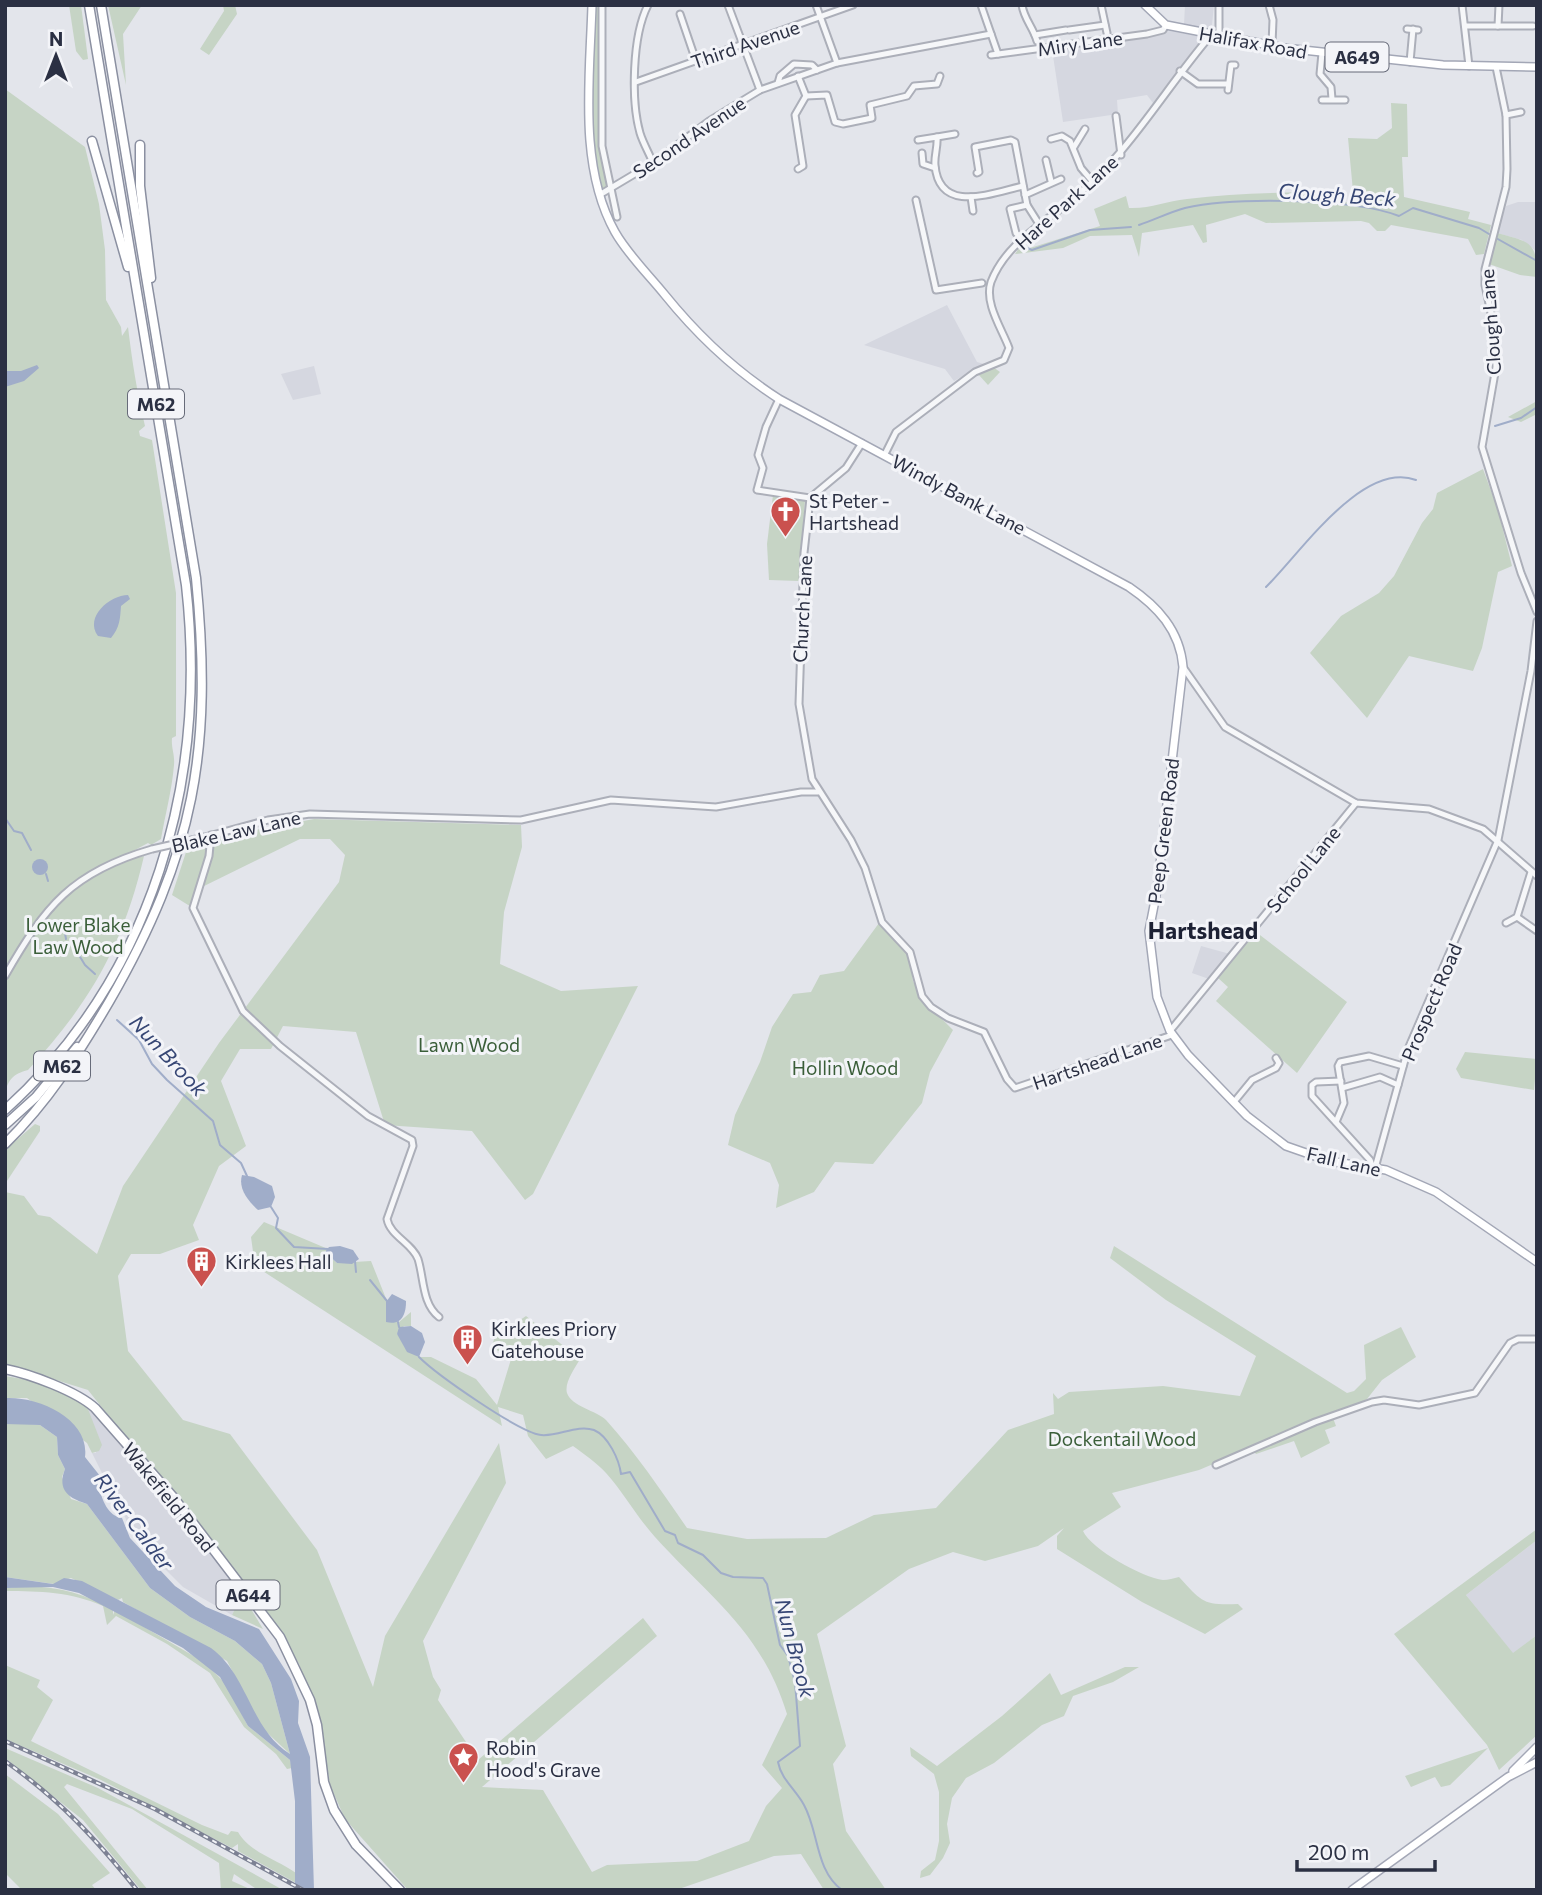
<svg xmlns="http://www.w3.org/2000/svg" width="1542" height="1895" font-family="Commissioner,sans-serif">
  <rect width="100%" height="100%" fill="#e3e5eb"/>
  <!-- built -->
  <g fill="#d5d7e0">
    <polygon points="1185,5 1214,5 1212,25 1207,29 1184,25"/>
    <polygon points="1170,31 1203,37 1153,103 1147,95 1117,100 1118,114 1063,122 1052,49"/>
    <polygon points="1518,202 1537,202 1537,252 1522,240 1497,233 1506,206"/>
    <polygon points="947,305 977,362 984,364 954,381 945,369 864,345"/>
    <polygon points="314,366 321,394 293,400 281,374"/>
    <polygon points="1201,946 1230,954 1209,979 1192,973"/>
    <polygon points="87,1407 166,1494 242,1594 232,1615 183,1587 133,1537 125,1517 103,1488 106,1481 92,1453 96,1453"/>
    <polygon points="1537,1540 1537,1635 1513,1654 1466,1595"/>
  </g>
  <!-- green -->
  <g fill="#c6d4c5">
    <polygon points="69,5 81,5 88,59 83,60 76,51"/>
    <polygon points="108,5 142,5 123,34 126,85"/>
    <polygon points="223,5 235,5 237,14 209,55 200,49 224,11"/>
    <polygon points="592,5 602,5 601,117 609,190 601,194 591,144"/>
    <path d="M5,89L85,147L99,204L105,250L106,300L121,327L122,336L128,327C132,361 137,392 145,426L139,431L140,436L152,440L176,593V736L172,738C171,748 175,754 174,765C172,790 165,815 161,839L151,845L148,843L77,881L51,905L5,971Z"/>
    <path d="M1391,103L1407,104L1408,157H1402L1404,197L1470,212L1468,219L1491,225L1484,254L1476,255L1468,239L1391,225L1385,231H1377L1369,223L1361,221L1266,223L1245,214L1206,225L1207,242L1203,243L1193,225L1142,233L1139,257L1132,235L1090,236L1063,248L1015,254L1020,247L1027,249L1100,226L1094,209L1126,196L1129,208C1150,209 1166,201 1187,199C1226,194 1266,193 1306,192L1309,198L1328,203L1354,202L1348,138L1377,139L1392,128Z"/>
    <path d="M1497,233C1530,242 1537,241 1537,277L1520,275L1489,264Z"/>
    <polygon points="993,367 1000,372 988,385 978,374"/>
    <polygon points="1537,401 1537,414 1521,422 1508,417"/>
    <polygon points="1483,469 1498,510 1512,566 1498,572 1482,648 1473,671 1409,656 1367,718 1310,653 1341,616 1379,593 1394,576 1422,523 1433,509 1437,493"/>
    <polygon points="773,495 805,500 799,581 769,580 767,544"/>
    <path d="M314,819L521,825L522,847L504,912L500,964L561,991L638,986L533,1194L525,1200L472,1131L385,1125L356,1032L283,1026L271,1049H240L221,1081L246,1146L219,1166L193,1225L199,1240L160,1254H131L118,1276L128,1351L183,1420L230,1434L317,1550L373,1687L385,1636L499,1443L506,1483L423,1641L433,1677L441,1690L438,1700L478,1760L643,1618L657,1636L482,1787L543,1790L592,1872L607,1865L697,1861L749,1841L766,1806L782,1788L762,1765L787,1714C761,1630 710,1598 655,1537C637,1517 624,1493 606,1473C597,1463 584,1454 573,1446L546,1459L528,1436L523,1415L498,1407L502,1426L255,1266L251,1237L264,1222L328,1249L326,1253L337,1263L371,1261L387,1301L388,1315L399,1322L411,1312V1326H404L397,1334L419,1357H431L476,1379L497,1405L512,1356L491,1348L495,1337L526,1316L580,1359C575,1368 564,1383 567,1393C571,1406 597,1411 606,1420C636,1453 662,1492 687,1528L747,1539L826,1538L874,1515L936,1508L1008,1430L1054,1414L1053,1393L1058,1399L1069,1392L1163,1386L1240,1396L1256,1356L1166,1300L1110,1258L1114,1246L1347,1393L1354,1391L1366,1379L1364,1345L1401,1327L1416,1357L1382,1380L1367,1399L1333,1418L1336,1426L1325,1430L1330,1443L1301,1458L1294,1441L1256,1454L1251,1448L1199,1470L1112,1493L1121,1507L1083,1531C1091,1549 1143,1578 1163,1580C1168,1580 1174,1578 1179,1577C1203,1603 1203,1605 1238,1604L1243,1609L1205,1634L1142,1602L1057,1549V1536L1064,1528L1038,1546L985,1561L953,1552L909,1569L817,1634L846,1746L833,1764L846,1831L886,1890H824L801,1854L774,1856L676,1890H408L345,1819L330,1785L319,1720L299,1664L278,1630L88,1390L5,1364V1192L24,1196L38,1215L50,1217L97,1254L123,1186L219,1043L339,882L345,855L330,839H300L198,889L193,908L172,895L188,846L228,835Z"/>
    <path d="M144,856C123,946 90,1003 28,1070C13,1074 9,1079 5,1092V980L31,934L49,910L86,879L122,861Z"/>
    <polygon points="879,923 902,945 910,960 913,981 922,999 953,1030 930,1072 922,1103 873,1164 835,1162 814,1192 776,1208 779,1185 770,1163 728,1145 735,1115 760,1062 772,1027 793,994 811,992 820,975 844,971"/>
    <polygon points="1256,932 1347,1002 1297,1073 1216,1001 1228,987 1218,978"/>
    <polygon points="1465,1052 1537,1059 1534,1090 1461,1078 1456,1069"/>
    <polygon points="35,1124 40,1126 40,1131 5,1184 5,1150"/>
    <polygon points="5,1376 35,1381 86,1404 102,1445 99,1451 92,1453 87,1443 27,1398 5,1398"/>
    <polygon points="20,1423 40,1425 57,1437 58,1455 65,1469 62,1477 71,1499 87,1504 150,1588 190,1617 235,1641 262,1664 271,1683 290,1754 262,1728 227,1661 123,1602 122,1598 118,1600 71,1578 54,1584 5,1577 5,1424"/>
    <polygon points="1537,1529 1537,1540 1466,1595 1513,1653 1537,1635 1537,1735 1499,1770 1487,1745 1394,1634"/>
    <path d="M28,1586C60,1587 85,1594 113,1609V1615L115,1610L204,1662L225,1683L248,1726L290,1760L292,1768L287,1769L276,1754L244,1727L210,1673L167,1644L116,1616L107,1625L103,1606C71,1592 40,1591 5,1591V1588Z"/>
    <polygon points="242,1594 263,1629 232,1615"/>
    <path d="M5,1665L40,1680L37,1687L53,1700L31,1741L202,1825L228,1835L231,1831L238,1832C250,1853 279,1860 296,1873V1883L238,1851V1844L232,1848L101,1780L5,1739Z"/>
    <polygon points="1125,1667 1139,1667 1113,1682 1073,1696 1064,1716 1042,1725 994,1763 966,1778 952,1798 947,1824 950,1843 943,1858 930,1875 920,1878 921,1871 935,1860 939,1841 939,1792 934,1774 911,1756 910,1747 937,1766 1002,1716 1050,1673 1061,1695"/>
    <polygon points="5,1748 98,1788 283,1890 258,1890 234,1874 232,1881 252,1890 221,1890 219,1863 132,1809 67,1784 64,1787 148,1890 141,1890 83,1820 5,1758"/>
    <polygon points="1488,1748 1450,1785 1441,1787 1435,1777 1411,1787 1405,1776"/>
    <polygon points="5,1774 58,1814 110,1873 92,1885 96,1890 22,1890 5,1873"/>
  </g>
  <!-- water -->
  <g fill="#a0adc9">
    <polygon points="37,365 39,368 24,381 5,387 5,371 21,371"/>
    <path d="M128,595L130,599L121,606C120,619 120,627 111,638L98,636C84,617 110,595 128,595Z"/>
    <circle cx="40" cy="867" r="8"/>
    <path d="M242,1175L254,1177L272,1186L275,1197L271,1207L258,1210C248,1201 238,1189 242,1175Z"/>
    <polygon points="340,1246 353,1250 359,1259 352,1264 337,1263 325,1252 329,1247"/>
    <path d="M392,1294L406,1301C406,1314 402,1326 386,1322V1302Z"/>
    <polygon points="411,1326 422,1333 425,1342 419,1357 407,1352 397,1334 399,1327"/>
    <path d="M5,1398C39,1396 90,1419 85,1457L104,1481L99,1487C102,1500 108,1516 122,1518L130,1538L175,1586L206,1607L259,1629L291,1679L299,1701L298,1723L310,1757L314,1890H295V1801L290,1760L248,1726L220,1677L183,1648L79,1593L53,1587L5,1588V1577L53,1584L64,1578L82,1581L211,1648C249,1676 250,1729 290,1754L271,1683L262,1664L235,1641L190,1617L150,1588L87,1504C68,1498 57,1490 65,1469L58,1455L57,1437L40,1425L5,1424Z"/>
  </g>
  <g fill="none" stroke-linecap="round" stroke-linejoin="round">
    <!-- stream -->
    <g stroke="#a0adc9" stroke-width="2">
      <path d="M1139,225C1154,220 1170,212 1185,208C1234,197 1353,198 1399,216L1413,208L1479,228L1489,234"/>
      <polyline points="1496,238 1537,261"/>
      <polyline points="1022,246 1032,250 1090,230 1131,227"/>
      <polyline points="1495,426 1521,418 1537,407"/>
      <path d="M1266,587C1299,555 1362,460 1416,480"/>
      <polyline points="5,818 14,831 22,833 31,850"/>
      <polyline points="46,874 48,881"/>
      <polyline points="63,922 66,939"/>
      <polyline points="74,947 85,965 95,974"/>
      <polyline points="117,1020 139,1040 152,1064 167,1080 213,1121 220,1145 241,1163 247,1176"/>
      <polyline points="271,1207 278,1218 276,1228 294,1247 328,1249"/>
      <polyline points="355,1261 356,1272"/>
      <polyline points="370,1280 387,1301"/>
      <polyline points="398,1322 399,1327"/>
      <path d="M419,1357C436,1374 518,1432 541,1435C558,1437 577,1424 594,1430C608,1436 619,1459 621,1474L630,1472L665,1531L675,1535L678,1543L703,1555L721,1573L733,1577L763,1578L767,1584L780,1645L788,1656L795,1682L800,1746L778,1762C781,1779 796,1790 804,1805C819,1832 815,1870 842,1890"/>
    </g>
    <defs>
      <g id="minor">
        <polyline points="602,5 602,146 617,217"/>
        <path d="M648,5C632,36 631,101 640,133C643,143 649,153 653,163"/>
        <polyline points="728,5 760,90"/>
        <polyline points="816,5 837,63"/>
        <polyline points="981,5 998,54"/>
        <path d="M1022,5C1024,19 1033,27 1037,41"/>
        <polyline points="1101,5 1107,33"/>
        <polyline points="1269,5 1273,20 1272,44"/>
        <polyline points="1462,5 1469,66"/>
        <polyline points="680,14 696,61"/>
        <polyline points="1466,26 1533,26"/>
        <polyline points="1498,26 1499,5"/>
        <polyline points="1407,29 1418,30"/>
        <polyline points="1069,30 1105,25"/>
        <polyline points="1035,35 1066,30"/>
        <polyline points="1219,36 1219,5"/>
        <polyline points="1322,53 1320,74 1331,87 1332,99"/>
        <polyline points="991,55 1147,34 1163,30 1166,25"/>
        <polyline points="1410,62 1413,29"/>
        <polyline points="1496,67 1506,115 1507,169 1506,187 1485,269 1485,285 1495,332 1496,367 1482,447 1521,573 1537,612"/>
        <polyline points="1180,71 1198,84 1228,84"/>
        <polyline points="636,82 853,5"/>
        <polyline points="778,83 780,76 794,64 812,65 817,70"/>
        <polyline points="1228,90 1231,65 1235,65"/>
        <polyline points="806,96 827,95 835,122 843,124 872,118 870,105 907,96 914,86 937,84 940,76"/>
        <polyline points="1322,100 1345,100"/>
        <polyline points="1506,115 1521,112"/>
        <polyline points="1116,116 1121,155"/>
        <polyline points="937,137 955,134"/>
        <polyline points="1051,139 1062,136 1070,141 1081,168 1092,181"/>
        <path d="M918,140L937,137C938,147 934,156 935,165C939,215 992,193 1023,186"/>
        <polyline points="1074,147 1085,129"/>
        <polyline points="922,153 923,164 935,168"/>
        <polyline points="1046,160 1051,181"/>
        <polyline points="798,169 803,166 795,115 806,96 798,76"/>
        <polyline points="977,173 979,172 975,147 1011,140 1015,142 1027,205"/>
        <polyline points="601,194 653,163 709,121 760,90 837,63 991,34"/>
        <polyline points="1025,195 1061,179"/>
        <polyline points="971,197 973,211"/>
        <polyline points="916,200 936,290 982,283"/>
        <polyline points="1022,239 1016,233 1010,209 1027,205 1039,224"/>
        <polyline points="779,399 766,427 758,455 763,468 757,490 810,498"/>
        <polyline points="862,443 846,468 810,498 804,553 799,704 812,779 851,840 865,868 882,922 910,952 922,996 931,1007 948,1018 984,1032 1007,1079 1015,1088 1172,1035"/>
        <path d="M885,454L896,432L975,372L1004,360L1009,348C1002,329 984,303 991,282C1005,245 1041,225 1069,202C1128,156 1163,91 1211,35"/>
        <polyline points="1183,667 1225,727 1356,803 1429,809 1483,829 1537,876"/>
        <path d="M211,835L209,856L193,908L243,1011L280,1046L368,1116L412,1140L413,1146L387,1219C390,1236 412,1243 418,1259C424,1278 422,1304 439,1317"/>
        <polyline points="205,837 268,820 310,814 521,820 611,800 716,807 801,792 818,792"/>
        <polyline points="1517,917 1537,931"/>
        <polyline points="1506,923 1517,917 1531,872"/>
        <path d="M5,976C45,906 72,872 152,849"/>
        <polyline points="1170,1031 1356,803"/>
        <polyline points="1341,1081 1316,1082 1312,1085 1312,1096 1370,1160 1373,1168"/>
        <polyline points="1342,1088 1380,1077 1398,1085"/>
        <polyline points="1234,1102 1252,1080 1276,1068 1279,1063 1276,1058"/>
        <polyline points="1336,1122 1344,1103 1338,1066 1340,1062 1369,1056 1403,1066"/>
        <polyline points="1375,1168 1408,1049 1498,840 1531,671 1537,621"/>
        <polyline points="1216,1465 1315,1422 1372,1402 1384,1400 1419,1405 1475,1393 1510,1343 1518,1339 1537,1339"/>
      </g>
      <g id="major">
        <path d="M592,5C590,78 578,166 615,232C628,255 649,275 665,295C699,337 734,370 779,399L1129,587C1157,606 1180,630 1183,667L1157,890L1149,931L1157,997L1170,1031L1188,1055L1247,1116L1286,1146L1329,1161L1386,1170L1436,1192L1537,1262"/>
        <polyline points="1145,5 1166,25 1284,48 1443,65 1537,67"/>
        <polyline points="1513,1771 1537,1747"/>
        <polyline points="1352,1890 1508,1777 1537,1762"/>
      </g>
      <g id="highway">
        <polyline points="92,141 128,267"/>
        <polyline points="140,145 140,186 151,278"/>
        <path d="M5,1110C154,975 208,780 186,585L89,5"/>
        <polyline points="5,1125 36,1097 77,1047"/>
        <path d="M5,1144C48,1102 79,1053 109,1002C195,853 213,749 196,578L101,5"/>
        <path d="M5,1369C30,1374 76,1391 95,1408L174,1498L280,1637L310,1700L317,1725L324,1782L334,1810L356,1845L400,1890"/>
      </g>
    </defs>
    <!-- minor casing -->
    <use href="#minor" stroke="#acafb9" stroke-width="9"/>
    <!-- major casing -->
    <use href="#major" stroke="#a3a7b6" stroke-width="10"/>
    <!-- highway casing -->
    <use href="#highway" stroke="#8b90a1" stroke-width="11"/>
    <!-- minor -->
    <use href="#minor" stroke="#f6f7f9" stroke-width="5"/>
    <!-- major -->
    <use href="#major" stroke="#fff" stroke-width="7"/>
    <!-- highway -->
    <use href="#highway" stroke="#fff" stroke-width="8"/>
    <defs>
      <g id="rail">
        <polyline points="5,1741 155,1809 303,1890"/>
        <path d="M5,1761C59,1799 96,1839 137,1890"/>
      </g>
    </defs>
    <!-- rail casing -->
    <use href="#rail" stroke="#7d8294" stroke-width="4.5"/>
    <!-- rail -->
    <use href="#rail" stroke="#f3f4f8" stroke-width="2" stroke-dasharray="5" stroke-linecap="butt"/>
    <defs>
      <polyline id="minor-bridge" points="152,849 205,837"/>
    </defs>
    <!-- minor-bridge casing -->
    <use href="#minor-bridge" stroke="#acafb9" stroke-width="9" stroke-linecap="butt"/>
    <!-- minor-bridge -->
    <use href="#minor-bridge" stroke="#f6f7f9" stroke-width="5"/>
  </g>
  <!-- icons -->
  <defs>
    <symbol id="church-pin" viewBox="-11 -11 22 30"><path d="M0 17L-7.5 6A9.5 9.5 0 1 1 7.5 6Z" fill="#ca514e" stroke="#f3f4f8"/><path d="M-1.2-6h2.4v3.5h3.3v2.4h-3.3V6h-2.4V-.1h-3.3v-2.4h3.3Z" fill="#fff"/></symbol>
    <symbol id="building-pin" viewBox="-11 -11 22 30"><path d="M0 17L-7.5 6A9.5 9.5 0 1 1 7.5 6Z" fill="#ca514e" stroke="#f3f4f8"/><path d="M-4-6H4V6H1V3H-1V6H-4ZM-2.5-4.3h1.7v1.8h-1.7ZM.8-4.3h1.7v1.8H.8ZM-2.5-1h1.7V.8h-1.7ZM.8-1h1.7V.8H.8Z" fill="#fff"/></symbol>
    <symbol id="sight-pin" viewBox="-11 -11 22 30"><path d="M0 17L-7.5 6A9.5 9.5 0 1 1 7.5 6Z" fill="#ca514e" stroke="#f3f4f8"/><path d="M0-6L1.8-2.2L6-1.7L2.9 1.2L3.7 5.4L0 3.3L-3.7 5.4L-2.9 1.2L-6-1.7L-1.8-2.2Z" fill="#fff"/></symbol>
  </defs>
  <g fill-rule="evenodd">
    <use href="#church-pin" x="768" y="494" width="35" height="47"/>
    <use href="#building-pin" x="184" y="1244" width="35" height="47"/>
    <use href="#building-pin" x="450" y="1322" width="35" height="47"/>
    <use href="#sight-pin" x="446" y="1740" width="35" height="47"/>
  </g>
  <g text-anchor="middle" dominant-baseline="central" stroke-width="6" stroke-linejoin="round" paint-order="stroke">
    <!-- shield labels -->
    <g fill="#f3f4f8" stroke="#676b79" stroke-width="2">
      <rect x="1325.5" y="42.5" width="63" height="29" rx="5"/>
      <rect x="128" y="389.5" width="56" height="29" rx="5"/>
      <rect x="34" y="1051.5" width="56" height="29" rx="5"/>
      <rect x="216.5" y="1580.5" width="63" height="29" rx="5"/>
    </g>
    <g font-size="18" font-weight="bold" fill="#2b3043">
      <text x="1357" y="57">A649</text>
      <text x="156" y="404">M62</text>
      <text x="62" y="1066">M62</text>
      <text x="248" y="1595">A644</text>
    </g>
    <!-- street labels -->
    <g font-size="19" fill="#2b3043" stroke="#f3f4f8">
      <text transform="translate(1253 42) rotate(10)">Halifax Road</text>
      <text transform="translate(1080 43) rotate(-8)">Miry Lane</text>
      <text transform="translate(745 44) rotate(-19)">Third Avenue</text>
      <text transform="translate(689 137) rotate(-34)">Second Avenue</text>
      <text transform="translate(1066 202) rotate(-42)">Hare Park Lane</text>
      <text transform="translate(1490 322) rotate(-94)">Clough Lane</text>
      <text transform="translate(959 494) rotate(28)">Windy Bank Lane</text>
      <text transform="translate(802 609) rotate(-87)">Church Lane</text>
      <text transform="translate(236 831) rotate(-13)">Blake Law Lane</text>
      <text transform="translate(1163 831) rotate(-83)">Peep Green Road</text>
      <text transform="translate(1303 869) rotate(-51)">School Lane</text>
      <text transform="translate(1431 1002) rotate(-67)">Prospect Road</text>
      <text transform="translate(1097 1061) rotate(-19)">Hartshead Lane</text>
      <text transform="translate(1344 1161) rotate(13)">Fall Lane</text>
      <text transform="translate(169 1497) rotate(51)">Wakefield Road</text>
    </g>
    <!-- poi labels -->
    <g font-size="19" fill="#2b3043" stroke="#f3f4f8" text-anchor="start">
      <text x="809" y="500">St Peter -<tspan x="809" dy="22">Hartshead</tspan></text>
      <text x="225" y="1261">Kirklees Hall</text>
      <text x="491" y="1328">Kirklees Priory<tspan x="491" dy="22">Gatehouse</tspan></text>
      <text x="486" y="1747">Robin<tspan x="486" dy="22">Hood's Grave</tspan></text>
    </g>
    <!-- park labels -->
    <g font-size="19" fill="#3a5e39" stroke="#f3f4f8">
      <text x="78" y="924">Lower Blake<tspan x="78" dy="22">Law Wood</tspan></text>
      <text x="469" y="1044">Lawn Wood</text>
      <text x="845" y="1067">Hollin Wood</text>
      <text x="1122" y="1438">Dockentail Wood</text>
    </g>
    <!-- water labels -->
    <g font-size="21" font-style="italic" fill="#374775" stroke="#f3f4f8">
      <text transform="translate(1337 194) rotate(4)">Clough Beck</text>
      <text transform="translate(169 1055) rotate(47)">Nun Brook</text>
      <text transform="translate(135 1521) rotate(53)">River Calder</text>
      <text transform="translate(796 1648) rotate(75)">Nun Brook</text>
    </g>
    <!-- quarter labels -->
    <g font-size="23" font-weight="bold" fill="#1d2134" stroke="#f3f4f8">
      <text x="1203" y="930">Hartshead</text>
    </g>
  </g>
  <!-- border -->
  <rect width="1542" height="1895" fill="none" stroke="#2b3043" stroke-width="14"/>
  <!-- north arrow -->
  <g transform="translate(56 56)" stroke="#f3f4f8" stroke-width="5" paint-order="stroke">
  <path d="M0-5L12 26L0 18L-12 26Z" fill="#2b3043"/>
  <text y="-10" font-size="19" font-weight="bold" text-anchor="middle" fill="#2b3043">N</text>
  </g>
  <!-- scale -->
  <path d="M1297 1860v10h138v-10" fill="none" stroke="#2b3043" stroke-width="3.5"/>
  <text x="1308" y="1860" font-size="21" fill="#2b3043" stroke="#f3f4f8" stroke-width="5" paint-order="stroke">200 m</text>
</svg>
